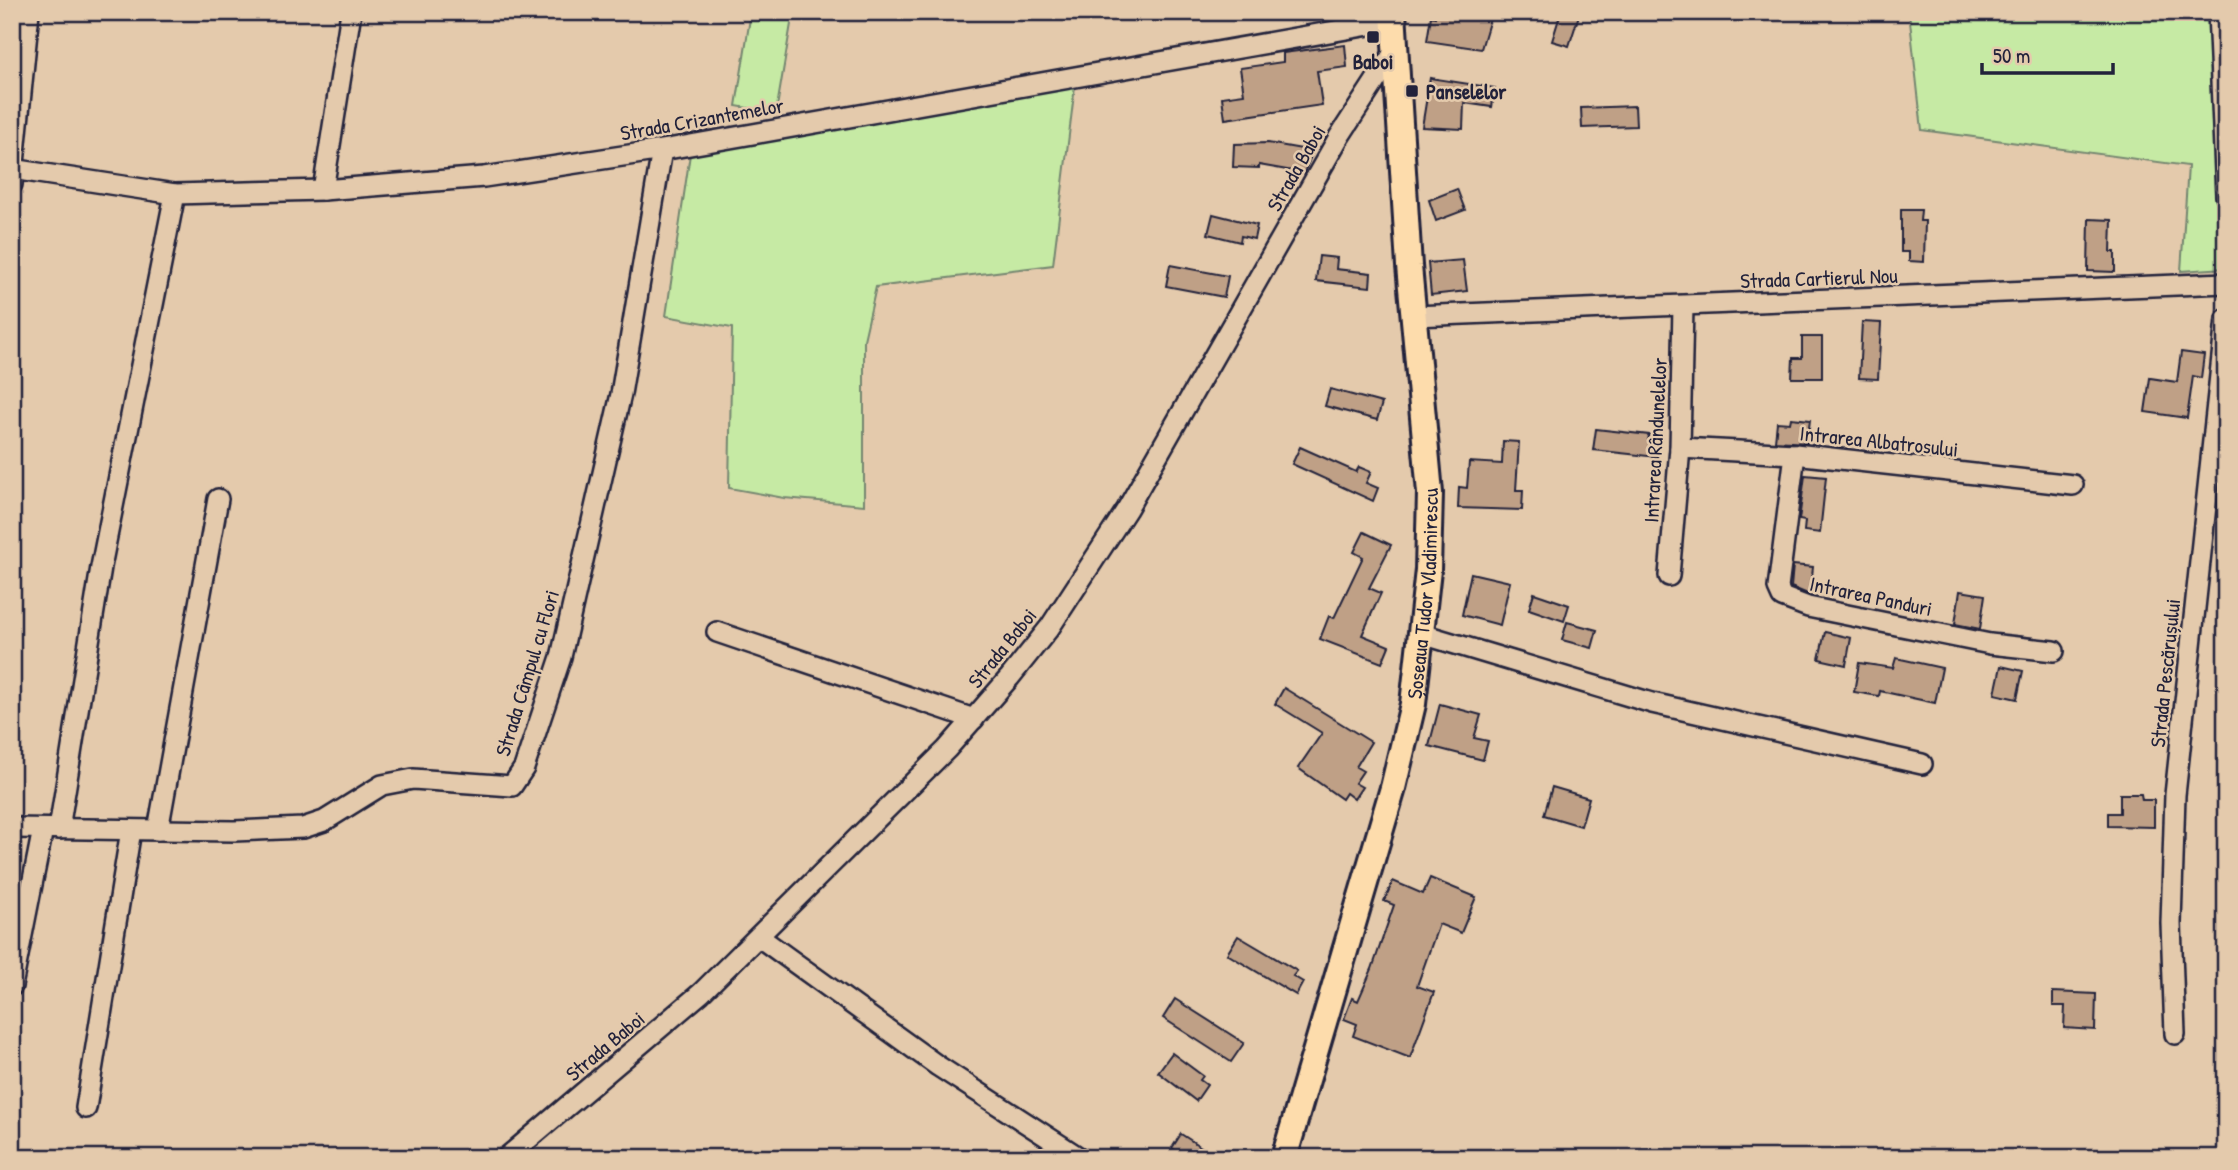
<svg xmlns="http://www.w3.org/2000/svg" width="2238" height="1170" font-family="'Patrick Hand',sans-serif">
  <rect width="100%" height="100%" fill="#e4caac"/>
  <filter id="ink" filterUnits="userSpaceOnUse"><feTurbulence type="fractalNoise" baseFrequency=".0143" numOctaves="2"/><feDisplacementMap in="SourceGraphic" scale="14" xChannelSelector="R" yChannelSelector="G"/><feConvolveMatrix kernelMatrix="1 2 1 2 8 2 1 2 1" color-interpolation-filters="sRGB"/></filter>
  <g filter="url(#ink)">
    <!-- green -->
    <g fill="#c6eaa4" stroke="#748670" stroke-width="2">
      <polygon points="751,12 793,12 776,113 736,106"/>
      <polygon points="1909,12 2226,12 2226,268 2181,271 2188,166 1922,130"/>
      <polygon points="1075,86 1053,265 876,287 864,340 864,505 784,498 729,488 732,328 666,316 690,154"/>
    </g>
    <!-- building -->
    <g fill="#bfa086" stroke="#22223b" stroke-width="2">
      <polygon points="1436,12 1492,12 1481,49 1427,41 1431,16 1435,17"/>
      <polygon points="1561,12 1580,12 1569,46 1552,41"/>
      <polygon points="1345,45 1347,67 1317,71 1322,105 1225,119 1222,97 1244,94 1240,68 1283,62 1283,53"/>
      <polygon points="1430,78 1495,88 1492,107 1464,103 1463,129 1422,127"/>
      <polygon points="1635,106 1636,126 1582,128 1581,108"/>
      <polygon points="1268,143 1313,151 1304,173 1259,165 1259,168 1233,167 1234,144"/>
      <polygon points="1457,189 1465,210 1436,221 1429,200"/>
      <polygon points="1901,210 1921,210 1920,221 1925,221 1924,262 1909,261 1909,252 1901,252"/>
      <polygon points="1213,214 1257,225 1254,239 1241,236 1240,242 1208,234"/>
      <polygon points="2089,219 2112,220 2111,252 2115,252 2115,272 2088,271"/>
      <polygon points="1319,256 1337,258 1336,269 1371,273 1370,287 1316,281"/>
      <polygon points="1463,260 1467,291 1431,295 1428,263"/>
      <polygon points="1170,265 1228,276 1224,297 1166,286"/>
      <polygon points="1862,322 1881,323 1878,379 1859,378"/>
      <polygon points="1802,337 1822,337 1822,378 1792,378 1793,358 1802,358"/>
      <polygon points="2181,352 2204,355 2201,378 2193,376 2187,418 2145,412 2150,378 2177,382"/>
      <polygon points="1330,389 1382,403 1377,420 1325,406"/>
      <polygon points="1791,418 1810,420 1807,443 1775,441 1777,422 1790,423"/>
      <polygon points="1596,429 1649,435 1648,442 1658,444 1657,457 1593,450"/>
      <polygon points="1503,441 1519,442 1516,490 1523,490 1522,510 1458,508 1459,487 1467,488 1469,462 1502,464"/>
      <polygon points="1300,447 1356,472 1359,467 1371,472 1366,483 1378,488 1373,501 1292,464"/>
      <polygon points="1805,475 1826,477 1820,533 1804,531 1805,521 1799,520"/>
      <polygon points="1364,532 1391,545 1369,588 1381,593 1362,635 1389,646 1382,663 1320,639 1329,616 1334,618 1363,557 1354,552"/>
      <polygon points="1793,565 1813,567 1810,595 1791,587"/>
      <polygon points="1471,573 1510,582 1500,625 1462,615"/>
      <polygon points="1960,591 1985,595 1980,629 1955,624"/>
      <polygon points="1534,593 1569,605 1564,621 1529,609"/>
      <polygon points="1567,622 1597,630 1592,648 1562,640"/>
      <polygon points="1825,632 1851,638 1846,665 1819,659"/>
      <polygon points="1896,658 1942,668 1935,703 1880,691 1879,696 1854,692 1859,663 1893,668"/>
      <polygon points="2001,666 2023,671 2017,699 1995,694"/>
      <polygon points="1284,688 1371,742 1356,767 1363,771 1355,783 1362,787 1354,799 1346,793 1342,799 1298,768 1322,733 1275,704"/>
      <polygon points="1440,704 1481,715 1474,738 1488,741 1483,760 1429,746"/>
      <polygon points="1552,787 1589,798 1581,826 1544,815"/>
      <polygon points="2120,794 2141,794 2142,800 2154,800 2154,827 2108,826 2108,813 2120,813"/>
      <polygon points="1430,878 1476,897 1461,933 1439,924 1417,986 1434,992 1410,1058 1353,1036 1357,1024 1344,1019 1352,998 1358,1001 1372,969 1394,905 1384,901 1393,881 1423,894"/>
      <polygon points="1238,936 1297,971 1293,976 1303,982 1296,995 1227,954"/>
      <polygon points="2053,992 2096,994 2095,1030 2064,1028 2065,1006 2053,1006"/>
      <polygon points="1175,999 1244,1043 1231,1062 1163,1018"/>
      <polygon points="1172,1053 1203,1076 1200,1080 1207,1085 1196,1101 1158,1072"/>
      <polygon points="1181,1134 1218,1158 1187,1158 1172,1148"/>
    </g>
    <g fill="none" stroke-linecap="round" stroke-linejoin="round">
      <defs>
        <g id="minor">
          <polyline points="2218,12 2226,196"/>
          <polyline points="12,169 175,194 323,190 484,177 662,150 1392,21"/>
          <polyline points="12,184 29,12"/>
          <polyline points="323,190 351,12"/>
          <polyline points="1414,316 2226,283"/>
          <polyline points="1680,448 1795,454 2073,485"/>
          <polyline points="1795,454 1778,588 1782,597 1808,607 1990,644 2054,651"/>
          <polyline points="1669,576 1680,448 1683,306"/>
          <polyline points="717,632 974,719"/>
          <polyline points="1422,634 1652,703 1922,764"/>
          <polyline points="12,828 234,831 303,828 324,821 382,785 413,779 512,786 524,768 561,657 621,394 662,150"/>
          <polyline points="59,829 101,567 175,194"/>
          <polyline points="158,830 218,499"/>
          <polyline points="759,937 938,1066 1080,1158"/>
          <polyline points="12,986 43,829"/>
          <polyline points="2175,1034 2171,923 2175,795 2226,319"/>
          <polyline points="86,1108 131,830"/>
          <polyline points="506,1158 701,993 947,749 1010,677 1050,627 1127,509 1339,137 1393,54"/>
        </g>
        <g id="major">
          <path id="s1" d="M1284,1158L1393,788L1413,704L1428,570L1430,493L1409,266L1393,12"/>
        </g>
      </defs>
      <!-- minor casing -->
      <use href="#minor" stroke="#22223b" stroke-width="24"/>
      <!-- major casing -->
      <use href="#major" stroke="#22223b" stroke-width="30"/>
      <!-- minor -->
      <use href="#minor" stroke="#e4caac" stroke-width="19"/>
      <!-- major -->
      <use href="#major" stroke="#fddcac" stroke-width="24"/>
    </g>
  </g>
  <!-- markers -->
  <g fill="#22223b" stroke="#e4caac" stroke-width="2.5">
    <rect x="1366" y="30" width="14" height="14" rx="3.5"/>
    <rect x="1405" y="84" width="14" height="14" rx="3.5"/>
  </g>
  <g text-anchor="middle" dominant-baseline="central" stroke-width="5" stroke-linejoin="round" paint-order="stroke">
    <!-- poi labels -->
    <g font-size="21" font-weight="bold" fill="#22223b" stroke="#e4caac">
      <text x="1373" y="61">Baboi</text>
      <text x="1426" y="91" text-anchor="start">Panselelor</text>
    </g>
    <!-- street labels -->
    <g font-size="21" fill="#22223b" stroke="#e4caac">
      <text transform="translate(702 119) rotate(-10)">Strada Crizantemelor</text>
      <text transform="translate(1296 168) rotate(-60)">Strada Baboi</text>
      <text transform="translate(1819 278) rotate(-2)">Strada Cartierul Nou</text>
      <text transform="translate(1655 440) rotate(-87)">Intrarea Rândunelelor</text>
      <text transform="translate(1879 441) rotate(6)">Intrarea Albatrosului</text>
      <text stroke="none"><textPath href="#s1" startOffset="583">Șoseaua Tudor Vladimirescu</textPath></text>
      <text transform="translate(1871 596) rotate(12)">Intrarea Panduri</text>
      <text transform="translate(1002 648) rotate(-51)">Strada Baboi</text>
      <text transform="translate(527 673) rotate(-73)">Strada Câmpul cu Flori</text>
      <text transform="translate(2165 673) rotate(-84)">Strada Pescărușului</text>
      <text transform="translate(605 1046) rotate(-40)">Strada Baboi</text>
    </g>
  </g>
  <!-- margin -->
  <rect width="2238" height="1170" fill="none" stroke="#e4caac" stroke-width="42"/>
  <rect x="21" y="21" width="2196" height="1128" fill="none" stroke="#22223b" stroke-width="2.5" filter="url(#ink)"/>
  <!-- scale -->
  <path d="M1982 63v10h131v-10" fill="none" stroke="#22223b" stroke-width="3.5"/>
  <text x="1993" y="63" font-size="21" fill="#22223b" stroke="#e4caac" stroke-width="5" paint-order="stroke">50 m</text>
</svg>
